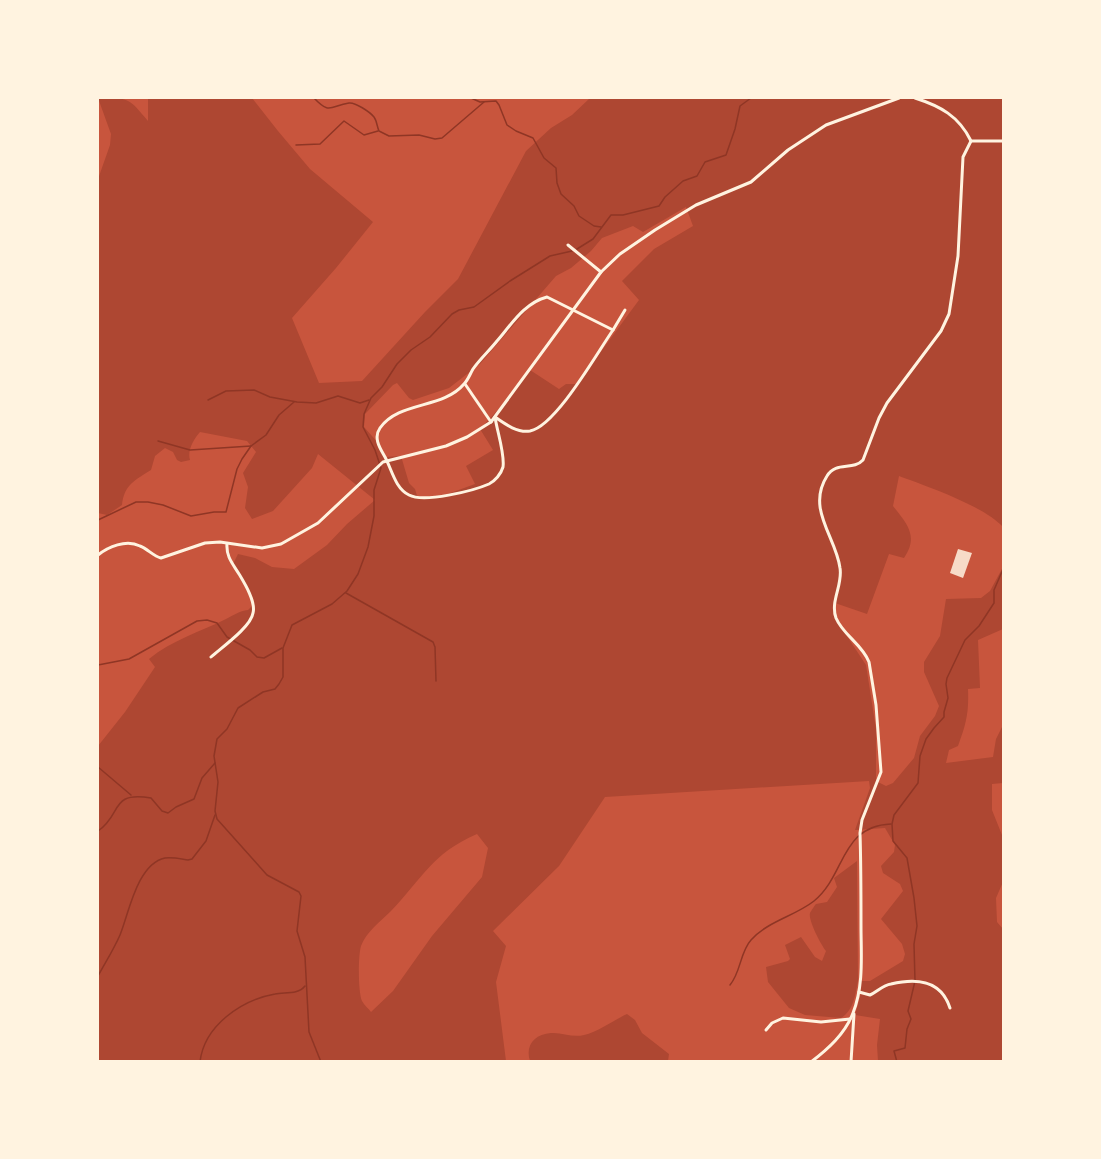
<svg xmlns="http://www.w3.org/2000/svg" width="1101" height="1159" font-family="Manrope,sans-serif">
  <rect width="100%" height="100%" fill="#c8553d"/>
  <!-- green -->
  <g fill="#ae4732" fill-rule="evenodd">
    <path d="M98,98C129,98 128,97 148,121V98H252L278,131L310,169L373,222L336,268L292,318L319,383L362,381L425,312L458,279L526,151L551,128L572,115L590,98H1001L1004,100L1003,527C984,506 926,486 899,476L893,506C907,524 919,536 904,558L889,554L867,614L835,603L833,615L866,665L876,729V781L886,786L893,783L914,758L920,736L935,716L939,706L924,672V662L940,636L946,599L981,598L990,591L1003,567V629L978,640L980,688L968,689C969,714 966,724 958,746L949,750L946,763L993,757L996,739L1003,725V783L992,784V810L1002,835L1004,846L1003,882L996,898L997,922L1003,929V1061H878L877,1045L880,1019L855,1015L861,993V981H870L903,961L905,954L902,944L881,919L903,891L900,884L883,873L881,866L894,852L895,845L885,828L855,830L870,788L869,781L605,797L559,866L493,931L506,946L496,982L506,1061H98V746L125,712L155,667L149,659C172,640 200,632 226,619C234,615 239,611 248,610L253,605L254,600L233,564L238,554L255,558L272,567L294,569L327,545L347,524L375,500L318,454L312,468L273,511L252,519L245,508L248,487L243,473L256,452L247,441L200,432C194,439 187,450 190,460L181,462L177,460L173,452L165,448L155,456L151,470C135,480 124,485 122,505L107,515L98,513V179L110,145L111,134ZM686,207L693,226L654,249L622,281L639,300L577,384H566L559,389L530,370L509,398L480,429L493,450L466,466L475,484L445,495L418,499L415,489L409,483L401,456L385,457L379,444L364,427L365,414L393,385L397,383L409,398L413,400L449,388L480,364L556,276L571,268L591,251L602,238L633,226L643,232ZM477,834L488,848L482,877L432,936L393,991L371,1012C369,1009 364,1005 362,1001C358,992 358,956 361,946C366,932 381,921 391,911C423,878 431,854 477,834Z"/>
    <path d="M857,861L858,981C855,995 854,1010 841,1018L805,1015L789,1008L768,982L766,967L788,961L790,959L785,945L801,937L815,957L822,961L826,951C821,945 808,920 810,913C811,911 815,905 816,904L827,902L837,887L834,878Z"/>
    <path d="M627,1014L635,1020L642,1033L669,1054L668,1061H530C525,1046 534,1034 551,1033C562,1032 572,1038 584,1035C598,1032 614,1020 627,1014Z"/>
  </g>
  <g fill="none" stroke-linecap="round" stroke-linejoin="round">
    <!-- stream -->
    <g stroke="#8f3625" stroke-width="1.5">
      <path d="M314,98C330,115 330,106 349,103C355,102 370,112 374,117C377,121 377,127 379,131L389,136L419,135L435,139L442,138L484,102"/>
      <polyline points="471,98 480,102 496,101 499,105 507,125 516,131 533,138 544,158 556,168 557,183 561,194 574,206 579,216 594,226 601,227"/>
      <polyline points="296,145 320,144 344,121 364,135 378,131"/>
      <polyline points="577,249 593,239 611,215 623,215 659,206 665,197 683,181 697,176 705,162 726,155 735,129 740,106 751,98"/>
      <polyline points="208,400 226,391 254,390 270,397 297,402 316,403 338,396 360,403 369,400"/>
      <polyline points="158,441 190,450 251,446"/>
      <polyline points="98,520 136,502 148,502 163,505 191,516 214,512 226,512 237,469 242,459 251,446 266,435 279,415 294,402"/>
      <polyline points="346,593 433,642 435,647 436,681"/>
      <polyline points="98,665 129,659 197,621 207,620 217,623 227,637 250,650 257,657 264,658 282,648"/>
      <polyline points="1004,750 1004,760"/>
      <polyline points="98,767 131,795"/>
      <path d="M98,831C123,814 109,791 151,798L162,811L168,813L176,807L194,799L202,778L215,763"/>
      <path d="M98,976C105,963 114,949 120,935C129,913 137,864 165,858C173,857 181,859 188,860L192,859L206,841L215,815"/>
      <path d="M730,985C741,972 740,952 751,940C768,921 795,916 814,901C846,875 840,826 891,824"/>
      <path d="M200,1062C204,1026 241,1000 275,994C285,992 298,995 305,986"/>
      <polyline points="321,1062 309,1032 305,957 297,931 301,896 299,892 267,875 217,819 215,811 218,782 214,756 217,739 227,729 238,708 263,692 275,689 279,684 283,677 283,648 292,625 332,604 347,591 358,574 368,547 374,516 374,490 381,468 375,450 363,427 364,414 371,398 382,387 397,364 411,350 430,337 452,314 459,310 474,307 510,281 550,256 572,251"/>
      <polyline points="897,1062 894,1051 905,1048 907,1029 911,1019 908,1011 915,981 914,944 917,926 914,898 907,858 893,841 892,824 894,815 918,783 920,756 926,739 934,728 944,717 944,712 948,698 946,684 947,678 965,640 979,626 994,603 994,590 1004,567"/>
    </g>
  </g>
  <!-- building -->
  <polygon fill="#f7dbc8" points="958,549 972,553 963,578 950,573"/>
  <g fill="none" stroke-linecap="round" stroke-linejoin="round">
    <!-- minor -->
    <g stroke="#fff3e0" stroke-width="3">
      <path d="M915,98C940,106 959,116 971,141H1004"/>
      <polyline points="568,245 601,272"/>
      <path d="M547,297L613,330C597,353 556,426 530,431C517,433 505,424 495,417C497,431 505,454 503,467C501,474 495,481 489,484C473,491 424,503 409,495C395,488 392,470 385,457C380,448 373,438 380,428C399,401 443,409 464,384C468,380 470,374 473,369C480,359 489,351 497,341C511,325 524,303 547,297Z"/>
      <polyline points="613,330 625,310"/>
      <polyline points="465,384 491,422"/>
      <path d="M98,555C108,547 126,539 140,546C148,549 153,556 161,558L205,543L220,542L262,548L281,544L318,523L383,462L446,446L467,437L491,422L601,272L620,254L655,230L696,205L751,182L788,150L826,125L899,98"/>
      <path d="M211,657C221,648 251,627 253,613C256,602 245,584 239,574C233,564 226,557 227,544"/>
      <path d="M859,992L870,995C877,992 883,985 891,984C917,978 941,980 950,1008"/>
      <polyline points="766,1030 772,1023 783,1018 821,1022 850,1019"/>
      <path d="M811,1062C828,1049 845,1034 853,1013C864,985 861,955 861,926C861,895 861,864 860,833L862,820L881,772L876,705L869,662C862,644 843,635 836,618C830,601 843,585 840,568C836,537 806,509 827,476C836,461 853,471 863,460L879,418L887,403L941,331L949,314L958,256L963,157L971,141"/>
      <polyline points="851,1062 854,1014"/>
    </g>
  </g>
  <!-- border -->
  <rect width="1101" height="1159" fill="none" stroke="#fff3e0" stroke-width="198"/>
</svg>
